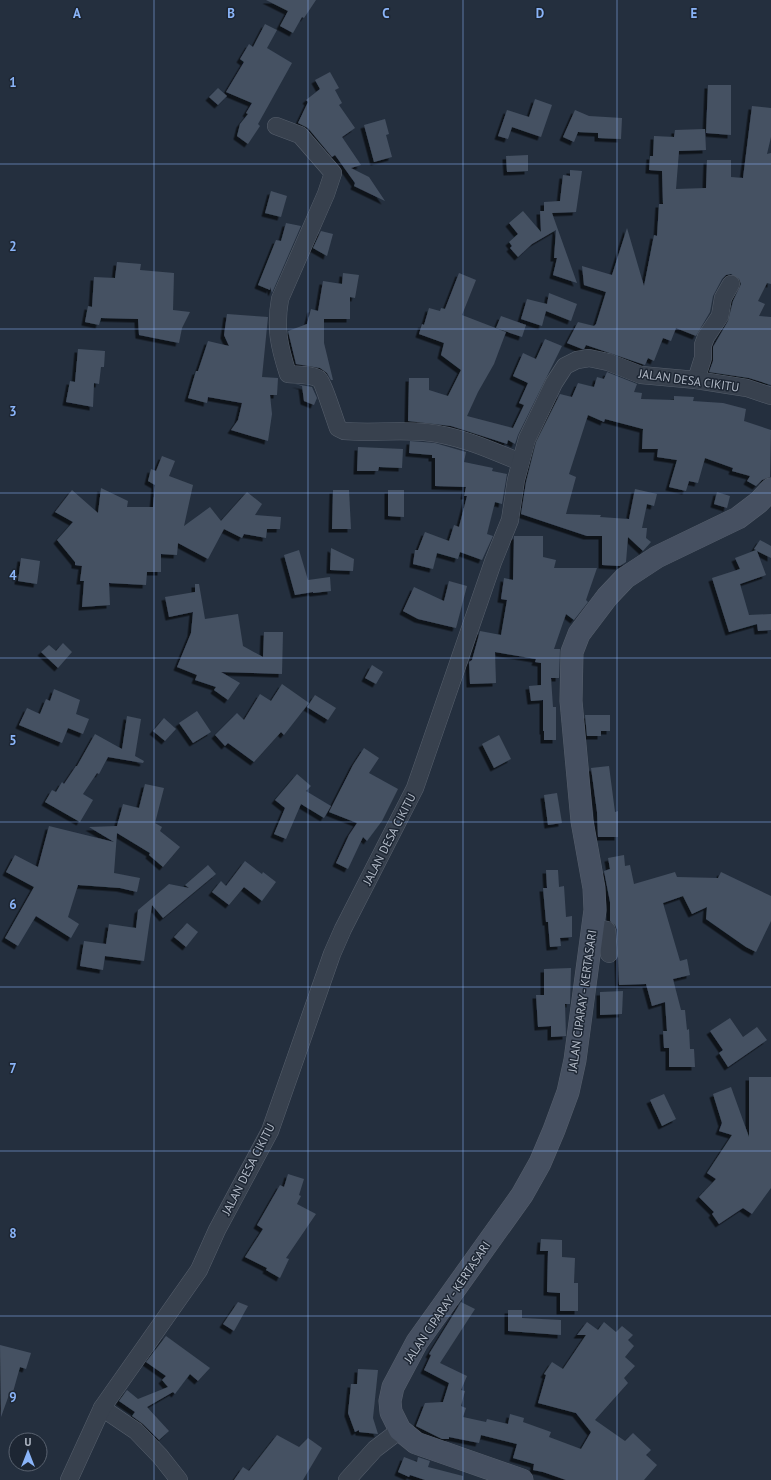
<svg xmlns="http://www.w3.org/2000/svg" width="771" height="1480" font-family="'PT Sans',sans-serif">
  <defs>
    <filter id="shadow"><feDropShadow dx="-3.5" dy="3.5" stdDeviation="0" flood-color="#0009"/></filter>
  </defs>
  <rect width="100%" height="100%" fill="#242f3e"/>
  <!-- building -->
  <g fill="#455162" filter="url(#shadow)">
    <polygon points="266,0 316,0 304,18 302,17 293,33 280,26 288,11"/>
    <polygon points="265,24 277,30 267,48 292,63 258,124 260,126 248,144 237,136 240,124 248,114 246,113 252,103 226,92 244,62 240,59 249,44 253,47"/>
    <polygon points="330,72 339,88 335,90 342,103 339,105 355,128 342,137 361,165 351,168 369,177 385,201 354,186 355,183 335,155 332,157 308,128 298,123 308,102 306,100 320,89 315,80"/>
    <polygon points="708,85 731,85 731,135 706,133"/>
    <polygon points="218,88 227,96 218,105 209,97"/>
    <polygon points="535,99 552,105 541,137 512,127 508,139 498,136 507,110 529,117"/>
    <polygon points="752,106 771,108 771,137 767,154 771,153 771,284 767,283 758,301 765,304 759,316 771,317 771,385 749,378 709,372 713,361 713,347 728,321 733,301 741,284 739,279 731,274 726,275 722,279 713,296 710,312 696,336 676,328 671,341 663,338 654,361 648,358 645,365 586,345 584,349 582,349 567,343 578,322 594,326 596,324 606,292 584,285 582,266 612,275 627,228 644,286 654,235 657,236 659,204 663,204 662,171 649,170 650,156 653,156 654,136 674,137 675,130 705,129 706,150 679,151 676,189 706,188 707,160 731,160 731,177 743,178"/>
    <polygon points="575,110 589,116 622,118 621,139 598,138 598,133 578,132 574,142 563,137"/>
    <polygon points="385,119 389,134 386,135 392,157 374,162 364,125"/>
    <polygon points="528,155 528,171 507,172 506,156"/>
    <polygon points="570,170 582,171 576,212 552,213 577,283 553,275 557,258 554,258 556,230 532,244 518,257 510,248 512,246 509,242 518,234 509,223 523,211 541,232 540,211 544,211 544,202 560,201 563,175 570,176"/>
    <polygon points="271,191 287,196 281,217 265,213"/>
    <polygon points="286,223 301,226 272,293 270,287 270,290 258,285 276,240 281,241"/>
    <polygon points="321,231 333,234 327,256 313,248"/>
    <polygon points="117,262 141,264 140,270 174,273 173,310 190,312 182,328 179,343 139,335 138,319 101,318 99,325 85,322 88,306 92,307 94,277 115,278"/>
    <polygon points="343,273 359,275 355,298 350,297 350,319 324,319 324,343 333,380 331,380 327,373 320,368 296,364 288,331 307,324 311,309 318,311 323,281 342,284"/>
    <polygon points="459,273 476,280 462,315 506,332 494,364 478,392 467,416 513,428 524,405 519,403 528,383 513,376 523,353 536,359 545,339 562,346 518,435 515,444 508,440 507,444 501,442 451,426 408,421 409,378 429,378 429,390 448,396 461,370 441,355 444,343 419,334 422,324 424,325 429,308 440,311 441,308 445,309"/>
    <polygon points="549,293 577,304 571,321 546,311 542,326 521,319 527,299 547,304"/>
    <polygon points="227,314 268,317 262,377 278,378 277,395 270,395 272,414 268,441 231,430 238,420 242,403 208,397 207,403 188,398 196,371 198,371 208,341 229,346 224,335"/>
    <polygon points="501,316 526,325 522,337 496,328"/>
    <polygon points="78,349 105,351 104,367 101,367 99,384 94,383 93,407 66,402 70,381 75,382"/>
    <polygon points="607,372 637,384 634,392 642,393 641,399 674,400 674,396 694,397 693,401 723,403 746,409 744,421 771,430 770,477 762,480 756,486 747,481 750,476 732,471 733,468 705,458 698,483 689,481 686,491 669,487 677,460 657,457 658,449 642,449 643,429 605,419 604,422 588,415 569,474 576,477 566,514 601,515 600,517 629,519 635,489 657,494 654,506 647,504 642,528 647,528 646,538 651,542 643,551 628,537 626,562 620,566 602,565 602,536 587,536 521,514 526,482 536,442 560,394 572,397 578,383 594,387 597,377 604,379"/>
    <polygon points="295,384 312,387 317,398 314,405 304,401 302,386"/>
    <polygon points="410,441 435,443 466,452 464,462 493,468 492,471 507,474 502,504 495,502 487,534 493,536 482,560 460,552 458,559 437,553 433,569 413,564 415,550 418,550 425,532 449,541 454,525 459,527 467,496 464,496 466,487 435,486 435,458 432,458 432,455 409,453"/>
    <polygon points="358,447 403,449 402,468 379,467 378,471 357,471"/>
    <polygon points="162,456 175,461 169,476 193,485 184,526 210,507 221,521 247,492 262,504 255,515 281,517 280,529 267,529 266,538 244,534 242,538 224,529 208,559 178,543 177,555 161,554 161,572 147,572 146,585 109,583 110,605 82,607 84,581 80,581 82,566 75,565 75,562 57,540 73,522 55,512 72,490 98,513 101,488 128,501 127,507 153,507 155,485 148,481 151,469 156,471"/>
    <polygon points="333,490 349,490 351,529 332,529"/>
    <polygon points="388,490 404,490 404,517 388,516"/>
    <polygon points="717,492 730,496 727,508 714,504"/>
    <polygon points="514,536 543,536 543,557 556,560 554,568 597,568 586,600 588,602 574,620 566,614 554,649 560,649 559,678 551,678 553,707 556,707 556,740 544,740 544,731 543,731 543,700 531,701 529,686 541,685 541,663 535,662 536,659 495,652 496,683 470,684 469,662 472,660 480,631 501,635 507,600 501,599 504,578 513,580"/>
    <polygon points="760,540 771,546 771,558 757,551 766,575 740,584 749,615 771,614 771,630 758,631 757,624 729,632 712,578 740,569 735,558 756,550 754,549"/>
    <polygon points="331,548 354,559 353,571 330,570"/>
    <polygon points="299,550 308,580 330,577 331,591 313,593 313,592 295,595 284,555"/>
    <polygon points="21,558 40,561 37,584 18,581"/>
    <polygon points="449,581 467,586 456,628 418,619 403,611 414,587 444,601"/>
    <polygon points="195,584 199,584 205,619 238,614 243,646 263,657 264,632 283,632 282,674 221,672 240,683 228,700 214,690 216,687 195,680 197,675 177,667 191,633 193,612 169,617 165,597 195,592"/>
    <polygon points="63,643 72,652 58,668 41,652 49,645 56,651"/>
    <polygon points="372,665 383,672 376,684 365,678"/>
    <polygon points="282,684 309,703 284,735 281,732 254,762 228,743 225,746 215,735 237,713 244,720 260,694 271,701"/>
    <polygon points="54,689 80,700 76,714 89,719 83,734 68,728 62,743 19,725 27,708 40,714 46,699 50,701"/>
    <polygon points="315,695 336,708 328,720 307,707"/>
    <polygon points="197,711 211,732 193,743 179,723"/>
    <polygon points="585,715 610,715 610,731 601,731 601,736 587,736"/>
    <polygon points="127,716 141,719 135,756 144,761 143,763 108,757 99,774 97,773 83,794 93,800 80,822 45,802 52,790 56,792 62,782 64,784 76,766 77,766 95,734 122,749"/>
    <polygon points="164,718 176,729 165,741 153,731"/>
    <polygon points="499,735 511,759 494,768 482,744"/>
    <polygon points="364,748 379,758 369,773 398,789 382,821 367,841 363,837 348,869 336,863 349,835 357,823 329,812 353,765"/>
    <polygon points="609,766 615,812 618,811 618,837 598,837 597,812 591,768"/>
    <polygon points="297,774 311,786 306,791 331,806 324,818 301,804 286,839 274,834 285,808 275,800"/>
    <polygon points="145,784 164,788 155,823 162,827 160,831 180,847 163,867 149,855 150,853 117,833 114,873 140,878 137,892 120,888 78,885 68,917 79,924 71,938 36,916 18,946 5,938 34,887 6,872 15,855 38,867 49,826 114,842 89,827 117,826 123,804 139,808"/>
    <polygon points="557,793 562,823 548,825 544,795"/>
    <polygon points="624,855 625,866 630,865 634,884 675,872 677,877 718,878 721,872 771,896 771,921 756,952 746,947 706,919 707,907 692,914 683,896 663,903 680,961 687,959 690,975 673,979 681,1010 685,1010 687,1030 689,1029 690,1049 694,1049 695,1067 669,1067 669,1048 664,1048 663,1031 667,1031 665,1002 652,1006 646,984 619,985 617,929 615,925 610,921 610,902 604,871 610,869 608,858"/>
    <polygon points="245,861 262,874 263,872 276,882 262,901 244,887 229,905 212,892 221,881 226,886"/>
    <polygon points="208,865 216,874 163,918 152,905 144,961 105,956 103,970 80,966 84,941 106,944 109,924 136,928 138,910 169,884 189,888 185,885"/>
    <polygon points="546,870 558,870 559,887 564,886 566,917 572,916 572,937 560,938 561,946 550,947 548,922 546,922 543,888 547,888"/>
    <polygon points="187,923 198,932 186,947 174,937"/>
    <polygon points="571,968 570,1004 565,1004 566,1036 551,1037 551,1026 538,1027 536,995 544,995 544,969"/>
    <polygon points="623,991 622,1014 600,1015 600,992"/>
    <polygon points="730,1018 743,1037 757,1027 767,1040 728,1067 719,1053 723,1050 710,1031"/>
    <polygon points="749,1077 771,1077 771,1188 752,1214 743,1208 719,1224 712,1214 714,1212 699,1197 716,1179 707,1173 732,1135 719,1131 722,1123 713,1094 731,1087 749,1137"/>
    <polygon points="664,1094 676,1119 662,1126 650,1100"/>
    <polygon points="288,1174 304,1179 299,1195 301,1196 297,1204 316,1214 286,1258 289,1259 280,1278 266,1270 267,1268 245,1257 263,1229 257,1225 280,1185 284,1187"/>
    <polygon points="541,1239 562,1240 562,1257 575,1258 574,1283 578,1283 578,1311 560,1311 560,1293 547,1292 548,1251 540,1251"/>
    <polygon points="238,1302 248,1306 234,1331 223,1324"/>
    <polygon points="461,1302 475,1309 440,1363 467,1376 461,1390 465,1391 461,1406 466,1408 463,1417 486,1422 487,1419 508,1424 510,1414 524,1418 523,1422 551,1432 549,1437 581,1449 591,1432 576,1413 538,1403 546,1375 544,1374 552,1362 563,1369 586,1335 577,1335 587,1322 598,1330 604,1322 616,1332 622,1326 633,1335 628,1340 634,1346 625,1357 635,1366 624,1378 628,1383 595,1420 625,1441 633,1433 651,1450 646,1455 657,1465 644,1480 566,1480 543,1472 533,1470 534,1464 513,1458 517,1444 481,1435 479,1443 449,1437 449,1439 442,1439 416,1426 425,1403 443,1402 449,1383 424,1370 431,1355 429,1354"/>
    <polygon points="508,1310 522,1310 522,1318 561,1320 561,1335 508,1331"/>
    <polygon points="166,1336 210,1368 198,1381 190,1374 175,1394 173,1392 147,1407 169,1431 159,1440 143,1424 132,1416 135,1412 119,1401 127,1390 138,1399 168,1387 162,1380 166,1376 146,1362"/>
    <polygon points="0,1345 31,1353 26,1369 20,1367 13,1392 10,1392 1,1417"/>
    <polygon points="358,1369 378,1370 373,1418 378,1434 359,1432 359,1430 355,1432 348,1413 351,1384 357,1384"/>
    <polygon points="277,1435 299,1447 308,1438 322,1448 303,1480 234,1480 243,1467 249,1471"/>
    <polygon points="404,1457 417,1462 418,1457 430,1461 428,1467 463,1476 463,1480 425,1480 410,1475 409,1477 398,1472"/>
  </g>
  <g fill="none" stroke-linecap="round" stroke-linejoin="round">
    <defs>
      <g id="street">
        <path d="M276,126L300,135L333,173L326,194L280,299C275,328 279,346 288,374C297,375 311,374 319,379C323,382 335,420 338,428L344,431C370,433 397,430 424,432C457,435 489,449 520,462"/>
        <polyline points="696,380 703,358 703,345 706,337 720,316 723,298 731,284"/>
        <polyline points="593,928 607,930 609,954"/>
        <polyline points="102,1408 136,1431 160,1456 179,1480"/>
        <polyline points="69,1480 102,1408 199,1270 217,1230 270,1131 332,954 343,929 415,788 493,562 510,520 516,480 527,439 554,383 565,366 577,360 589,358 608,362 641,375 696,380 747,388 771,396"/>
        <polyline points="347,1480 375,1449 400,1430"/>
      </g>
      <polyline id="secondary" points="522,1480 416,1443 400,1430 391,1412 390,1401 393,1387 417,1342 522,1195 540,1163 554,1130 568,1092 575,1060 595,910 594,888 582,821 571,701 572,652 579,634 607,597 625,578 657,557 738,518 759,502 771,489"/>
    </defs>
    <!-- street casing -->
    <use href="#street" stroke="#565f6c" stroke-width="18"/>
    <!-- secondary casing -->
    <use href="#secondary" stroke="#565f6c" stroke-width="23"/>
    <!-- street -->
    <use href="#street" stroke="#38414e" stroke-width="17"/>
    <!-- secondary -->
    <use href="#secondary" stroke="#465061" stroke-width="22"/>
  </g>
  <!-- grid -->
  <path fill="none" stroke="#8ab4f8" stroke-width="1" stroke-opacity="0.55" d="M154,0V1480M308,0V1480M463,0V1480M617,0V1480M0,164H771M0,329H771M0,493H771M0,658H771M0,822H771M0,987H771M0,1151H771M0,1316H771"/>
  <g text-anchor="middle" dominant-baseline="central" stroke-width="3" stroke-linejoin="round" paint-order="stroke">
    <!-- street labels -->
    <g font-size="12" fill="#b4bcc9" stroke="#1d2633">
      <text transform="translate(689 380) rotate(8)">JALAN DESA CIKITU</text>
      <text transform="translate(389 839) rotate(-63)">JALAN DESA CIKITU</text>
      <text transform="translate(582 1001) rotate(-82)">JALAN CIPARAY - KERTASARI</text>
      <text transform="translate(248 1169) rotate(-63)">JALAN DESA CIKITU</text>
      <text transform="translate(447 1302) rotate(-56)">JALAN CIPARAY - KERTASARI</text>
    </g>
  </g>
  <g font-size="13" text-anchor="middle" font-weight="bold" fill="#8ab4f8" stroke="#1d2633" stroke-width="3" stroke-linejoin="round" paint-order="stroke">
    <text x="77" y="18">A</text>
    <text x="231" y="18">B</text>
    <text x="386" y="18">C</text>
    <text x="540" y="18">D</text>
    <text x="694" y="18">E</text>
    <text x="13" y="87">1</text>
    <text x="13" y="251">2</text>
    <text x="13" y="416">3</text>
    <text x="13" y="580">4</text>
    <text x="13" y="745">5</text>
    <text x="13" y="909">6</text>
    <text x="13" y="1073">7</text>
    <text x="13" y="1238">8</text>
    <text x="13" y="1402">9</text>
  </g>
  <!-- north arrow -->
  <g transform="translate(28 1452)"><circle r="19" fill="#1d2633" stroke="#59626f"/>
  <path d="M0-3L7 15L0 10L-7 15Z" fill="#8ab4f8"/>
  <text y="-6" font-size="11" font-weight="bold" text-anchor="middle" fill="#b4bcc9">U</text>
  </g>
</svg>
